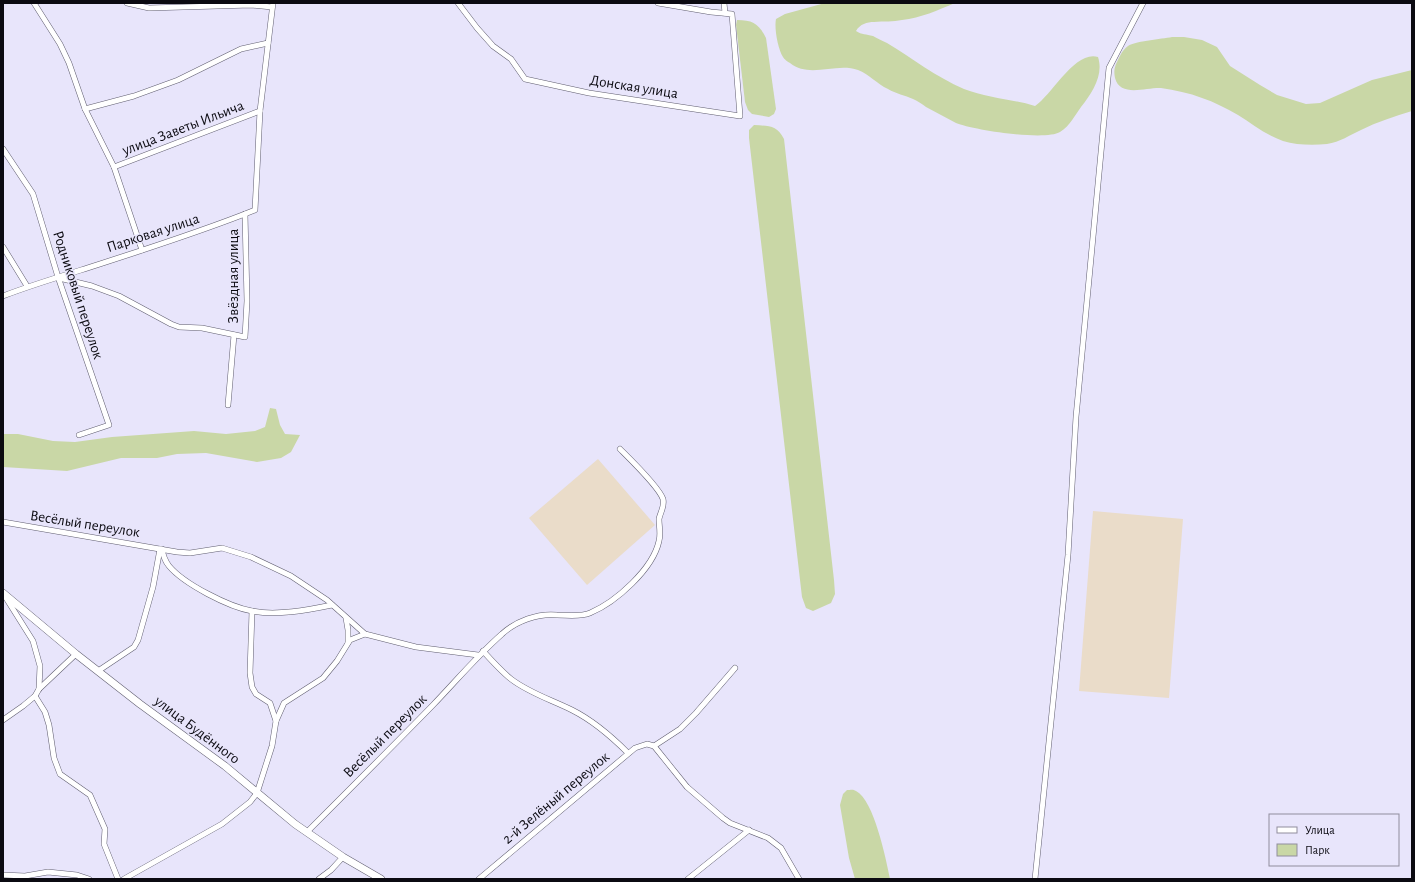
<svg xmlns="http://www.w3.org/2000/svg" width="1415" height="882" font-family="'Alegreya Sans',sans-serif">
  <rect width="100%" height="100%" fill="#e8e5fb"/>
  <!-- industrial -->
  <g fill="#eadcc9">
    <polygon points="598,459 655,525 587,585 529,518"/>
    <polygon points="1093,511 1183,519 1169,698 1079,691"/>
  </g>
  <!-- green -->
  <g fill="#c9d7a6">
    <path d="M825,3H955C938,10 921,18 902,20C893,22 884,21 874,22C867,22 860,24 856,31C862,35 866,34 873,36C877,38 882,41 887,43C912,58 936,77 964,89C987,98 1012,99 1035,106C1052,95 1075,50 1098,57C1104,75 1092,93 1081,107C1075,115 1070,126 1060,132C1045,141 973,130 956,123C946,118 936,112 926,107C922,104 918,101 913,99C905,95 896,94 888,89C877,84 869,74 858,70C836,62 810,79 790,63C788,62 784,59 783,57C778,49 774,28 776,19L785,14Z"/>
    <path d="M737,20C753,20 759,24 766,38L776,109L774,114L769,117L752,114L748,110L745,102L736,25Z"/>
    <path d="M1172,37H1184L1202,40L1217,47L1230,66L1260,85L1277,95L1306,104L1320,103L1372,80L1412,70V111C1395,116 1377,122 1361,130C1350,135 1340,142 1327,144C1317,145 1307,145 1297,144C1274,142 1256,126 1238,115C1226,108 1214,102 1202,98C1189,93 1175,90 1161,88C1147,87 1120,98 1115,78C1114,73 1114,69 1116,64C1119,58 1122,50 1128,46C1136,41 1161,39 1172,37Z"/>
    <path d="M754,125C769,126 777,125 784,139L834,580L835,594L831,603L813,611L806,608L802,597L749,138V130Z"/>
    <polygon points="270,408 276,409 280,425 285,434 300,435 291,452 281,458 257,462 206,453 177,454 157,458 121,458 67,471 3,467 3,434 18,434 53,441 75,442 112,437 194,431 226,434 255,431 265,427"/>
    <path d="M847,790C851,790 853,789 856,791C874,800 886,859 890,879H855L849,858L840,805L843,794Z"/>
  </g>
  <g fill="none" stroke-linecap="round" stroke-linejoin="round">
    <defs>
      <g id="minor">
        <polyline points="34,3 60,44 69,63 85,109 114,167 142,250"/>
        <polyline points="127,3 149,8 251,5 272,7"/>
        <polyline points="458,3 477,28 493,46 511,59 525,79 589,93 740,116 732,14 711,12 658,3"/>
        <polyline points="724,3 725,13"/>
        <polyline points="85,109 134,96 178,80 241,49 268,43"/>
        <polyline points="3,149 33,194 58,277 109,425 79,435"/>
        <polyline points="114,167 260,111"/>
        <polyline points="3,247 27,286"/>
        <polyline points="59,278 92,286 119,296 171,324 179,327 202,328 245,337 247,301 245,214"/>
        <path d="M3,296C29,286 55,278 81,270C140,251 198,233 255,210L260,111L273,3"/>
        <polyline points="228,405 234,335"/>
        <polyline points="3,522 177,552 190,553 222,548 251,557 291,576 327,600 365,634 416,647 478,655"/>
        <path d="M162,549C163,555 165,561 169,566C184,584 229,607 252,611C276,616 308,610 332,605"/>
        <polyline points="6,598 33,641 40,666 39,689"/>
        <polyline points="252,611 250,673 252,687 256,694 270,703 276,721"/>
        <polyline points="346,618 348,630 348,642"/>
        <path d="M483,651C492,661 501,671 511,679C529,693 552,700 572,710C594,721 611,736 628,753"/>
        <polyline points="98,671 134,647 138,640 153,587 160,549"/>
        <polyline points="35,696 45,712 49,725 54,758 60,774 90,795 105,829 104,844 118,879"/>
        <polyline points="3,720 23,706 35,696 39,689 76,654"/>
        <polyline points="654,746 687,787 723,818 730,823 768,838 781,848 799,879"/>
        <path d="M307,832C349,790 391,748 433,705C456,681 477,656 502,634C516,621 538,613 557,615C568,615 580,617 590,613C616,602 653,569 659,541C661,534 659,526 659,519C660,513 665,506 663,499C659,487 630,459 620,449"/>
        <polyline points="3,875 25,876 48,872 77,875 89,879"/>
        <polyline points="124,879 222,824 250,802 257,793 272,746 276,721 284,703 323,678 337,661 350,640 365,634"/>
        <polyline points="319,879 331,870 343,857"/>
        <polyline points="479,879 635,748 647,744 654,746 680,729 696,713 735,668"/>
        <polyline points="688,879 749,830"/>
        <polyline points="1035,879 1068,555 1076,417 1108,78 1109,68 1143,3"/>
      </g>
      <polyline id="secondary" points="3,593 76,654 140,704 225,766 295,824 343,857 381,879"/>
    </defs>
    <!-- minor casing -->
    <use href="#minor" stroke="#605e70" stroke-width="6"/>
    <!-- secondary casing -->
    <use href="#secondary" stroke="#605e70" stroke-width="8"/>
    <!-- minor -->
    <use href="#minor" stroke="#fff" stroke-width="5"/>
    <!-- secondary -->
    <use href="#secondary" stroke="#fff" stroke-width="7"/>
  </g>
  <g text-anchor="middle" dominant-baseline="central" stroke-width="3" stroke-linejoin="round" paint-order="stroke">
    <!-- street labels -->
    <g font-size="15" fill="#0b0a11" stroke="#e8e5fb">
      <text transform="translate(634 87) rotate(9)">Донская улица</text>
      <text transform="translate(183 128) rotate(-21)">улица Заветы Ильича</text>
      <text transform="translate(153 233) rotate(-18)">Парковая улица</text>
      <text transform="translate(233 276) rotate(-90)">Звёздная улица</text>
      <text transform="translate(78 295) rotate(72)">Родниковый переулок</text>
      <text transform="translate(85 524) rotate(9)">Весёлый переулок</text>
      <text transform="translate(197 730) rotate(37)">улица Будённого</text>
      <text transform="translate(385 736) rotate(-45)">Весёлый переулок</text>
      <text transform="translate(556 798) rotate(-40)">2-й Зелёный переулок</text>
    </g>
  </g>
  <!-- border -->
  <rect width="1415" height="882" fill="none" stroke="#0b0a11" stroke-width="8"/>
  <!-- legend -->
  <rect x="1269" y="814" width="130" height="52" fill="#e8e5fb" stroke="#908d9d"/>
  <rect x="1277" y="827" width="20" height="6" fill="#ffffff" stroke="#908d9d"/>
  <text x="1305" y="834" font-size="12" fill="#0b0a11">Улица</text>
  <rect x="1277" y="844" width="20" height="12" fill="#c9d7a6" stroke="#908d9d"/>
  <text x="1305" y="854" font-size="12" fill="#0b0a11">Парк</text>
</svg>
